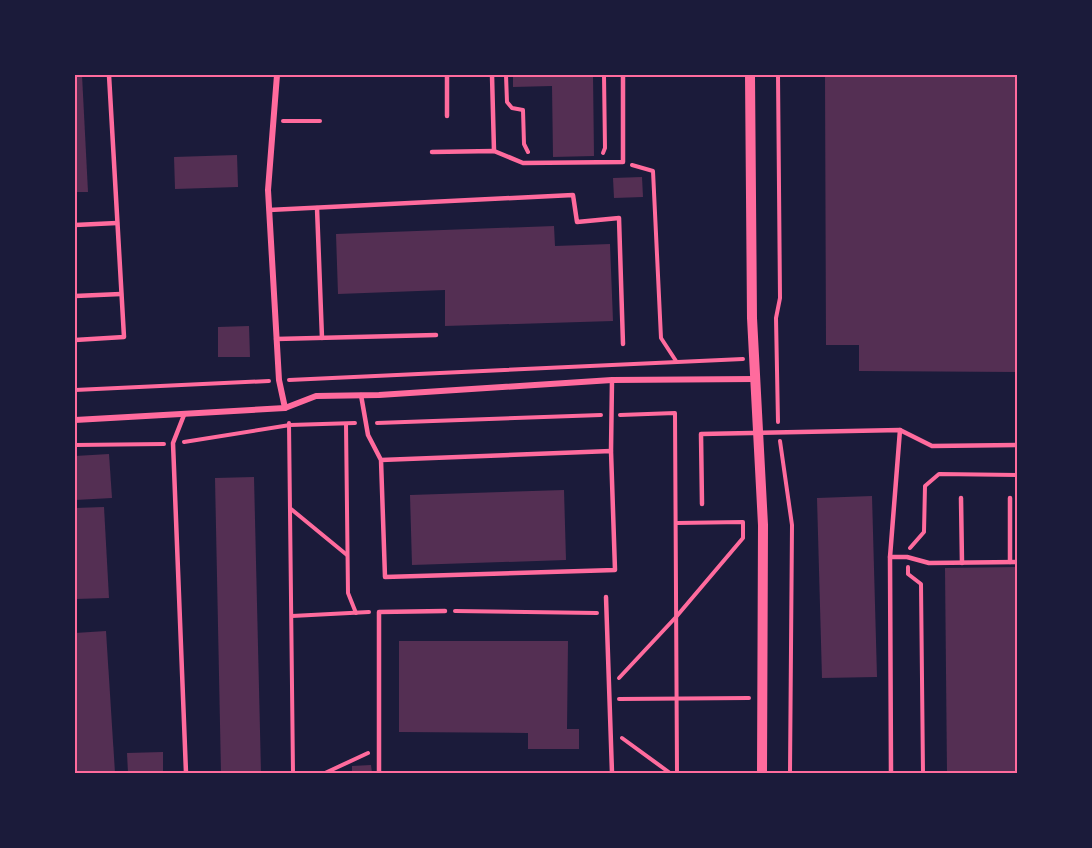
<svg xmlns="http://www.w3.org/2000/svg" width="1092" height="848" font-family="Overpass,sans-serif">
  <rect width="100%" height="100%" fill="#1b1b3a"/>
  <!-- building -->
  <g fill="#542f53">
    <polygon points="75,75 82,75 88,192 75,192"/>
    <polygon points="513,75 593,75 594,156 553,157 552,86 513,87"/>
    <polygon points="825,75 1017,75 1017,372 859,371 859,345 826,345"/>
    <polygon points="237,155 238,187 175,189 174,157"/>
    <polygon points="642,177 643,197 614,198 613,178"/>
    <polygon points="554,226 555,246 610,244 613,321 445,326 445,290 338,294 336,234"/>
    <polygon points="249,326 250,357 218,357 218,327"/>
    <polygon points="109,454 112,498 75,500 75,456"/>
    <polygon points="254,477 261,773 221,773 215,478"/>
    <polygon points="564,490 566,560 412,565 410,495"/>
    <polygon points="872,496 877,677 822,678 817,498"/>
    <polygon points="104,507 109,598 75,599 75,508"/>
    <polygon points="1017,567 1017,773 947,773 945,568"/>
    <polygon points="106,631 115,773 75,773 75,633"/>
    <polygon points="399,641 568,641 567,729 579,729 579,749 528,749 528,733 399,732"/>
    <polygon points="163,752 163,773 128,773 127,753"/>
    <polygon points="371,765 372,773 352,773 352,766"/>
  </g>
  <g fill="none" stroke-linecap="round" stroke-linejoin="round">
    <!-- path -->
    <g stroke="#ff6b9d" stroke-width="4">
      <polyline points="506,75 507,102 512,108 523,110 524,144 528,152"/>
      <polyline points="283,121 320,121"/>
      <polyline points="603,153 605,148 604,75"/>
      <polyline points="632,165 653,171 661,338 676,361"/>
      <polyline points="289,380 743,359"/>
      <polyline points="75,390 269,381"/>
      <polyline points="620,415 675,413 677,773"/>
      <polyline points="778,422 776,318 780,298 778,75"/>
      <polyline points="289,423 293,773"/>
      <polyline points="377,423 601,415"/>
      <polyline points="346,424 348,593 356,613"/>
      <polyline points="780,441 792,525 790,773"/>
      <polyline points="184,442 290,425 355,423"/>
      <polyline points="75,445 164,444"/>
      <polyline points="291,509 347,555"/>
      <polyline points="910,548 924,532 925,486 939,474 1017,475"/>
      <polyline points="908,567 908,574 921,584 923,773"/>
      <polyline points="455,611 597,613"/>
      <polyline points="292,616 369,612"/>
      <polyline points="619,678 676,617 743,538 743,522 677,523"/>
      <polyline points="619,699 749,698"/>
      <polyline points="622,738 670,773"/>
      <polyline points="325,773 368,753"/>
    </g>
    <!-- service -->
    <g stroke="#ff6b9d" stroke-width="4.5">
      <polyline points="447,75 447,116"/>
      <polyline points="492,75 494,151"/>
      <polyline points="432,152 494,151 523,163 623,162 623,75"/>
      <polyline points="317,208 322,338"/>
      <polyline points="269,210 573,195 577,222 619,218 623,344"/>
      <polyline points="75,225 117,223"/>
      <polyline points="75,296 121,294"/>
      <polyline points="276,339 436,335"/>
      <polyline points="75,340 124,337 109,75"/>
      <polyline points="361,395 368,435 381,460 385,577 615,570 611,451 381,460"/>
      <polyline points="184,415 173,443 186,773"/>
      <polyline points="611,451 612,380"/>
      <polyline points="961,498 962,563"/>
      <polyline points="702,504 701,434 900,430 932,446 1017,445"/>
      <polyline points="890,557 907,557 929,563 1017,562"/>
      <polyline points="1010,562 1010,498"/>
      <polyline points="606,597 612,773"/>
      <polyline points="379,773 379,612 445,611"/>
      <polyline points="891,773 890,557 900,430"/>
    </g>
    <!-- minor -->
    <g stroke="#ff6b9d" stroke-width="6">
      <polyline points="277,75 268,190 279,380 285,408"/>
      <polyline points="75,420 285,408 316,396 379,395 612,380 755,379"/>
    </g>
    <!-- tertiary -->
    <polyline stroke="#ff6b9d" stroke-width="10" points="750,75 752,318 763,525 762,773"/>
  </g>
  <!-- border -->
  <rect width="1092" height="848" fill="none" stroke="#1b1b3a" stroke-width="153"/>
  <rect x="76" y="76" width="940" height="696" fill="none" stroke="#ff6b9d" stroke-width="2"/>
</svg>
